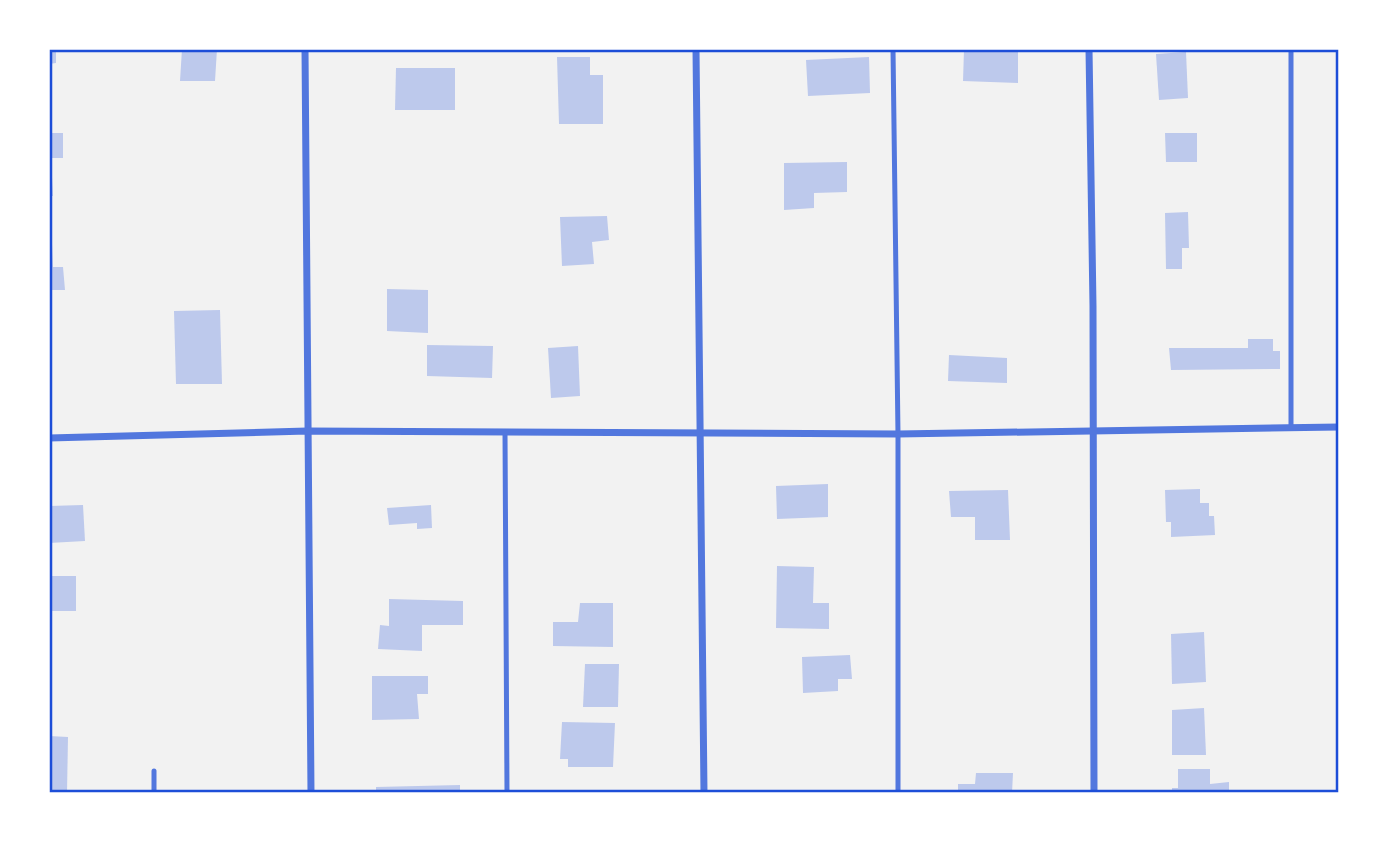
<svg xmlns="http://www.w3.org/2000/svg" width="1388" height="842" font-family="'Fira Sans Condensed',sans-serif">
  <rect width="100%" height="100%" fill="#f2f2f2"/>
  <!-- building -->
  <g fill="#bdc9ec">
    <polygon points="49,49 56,49 56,63 49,64"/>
    <polygon points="182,49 217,49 215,81 180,81"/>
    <polygon points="964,49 1018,49 1018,83 963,81"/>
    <polygon points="1186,52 1188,98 1159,100 1156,54"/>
    <polygon points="557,57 590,57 590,75 603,75 603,124 559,124"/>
    <polygon points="869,57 870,93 808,96 806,60"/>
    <polygon points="396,68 455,68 455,110 395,110"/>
    <polygon points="49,133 63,133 63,158 51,158 53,196 49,196"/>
    <polygon points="1165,133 1197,133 1197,162 1166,162"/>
    <polygon points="847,162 847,192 814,193 814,208 784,210 784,163"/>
    <polygon points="1188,212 1189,248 1182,248 1182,269 1166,269 1165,213"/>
    <polygon points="607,216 609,240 592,242 594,264 562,266 560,217"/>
    <polygon points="51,220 53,267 63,267 65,290 49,290 49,221"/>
    <polygon points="387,289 428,290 428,333 387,331"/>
    <polygon points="220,310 222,384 176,384 174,311"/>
    <polygon points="1248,339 1273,339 1273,351 1280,351 1280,369 1171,370 1169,348 1248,348"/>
    <polygon points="427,345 493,346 492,378 427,376"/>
    <polygon points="578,346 580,396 551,398 548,348"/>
    <polygon points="949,355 1007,358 1007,383 948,381"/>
    <polygon points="828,484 828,517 777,519 776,486"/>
    <polygon points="1200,489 1200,503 1209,503 1209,516 1214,516 1215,535 1171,537 1171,522 1166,522 1165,490"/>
    <polygon points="1008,490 1010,540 975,540 975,517 951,517 949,491"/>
    <polygon points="83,505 85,541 49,543 49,506"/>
    <polygon points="431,505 432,528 417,529 417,523 389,525 387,508"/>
    <polygon points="777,566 814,567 813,603 829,603 829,629 776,628"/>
    <rect x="49" y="576" width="27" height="35"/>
    <polygon points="389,599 463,601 463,625 422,625 422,651 378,649 380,625 389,626"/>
    <polygon points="580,603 613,603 613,647 553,646 553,622 578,622"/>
    <polygon points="1204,632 1206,682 1172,684 1171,634"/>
    <polygon points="850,655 852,679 838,679 838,691 803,693 802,657"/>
    <polygon points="585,664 619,664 618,707 583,707"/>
    <polygon points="372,676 428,676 428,694 417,694 419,719 372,720"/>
    <polygon points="1204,708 1206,755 1172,755 1172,710"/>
    <polygon points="562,722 615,723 613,767 568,767 568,759 560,759"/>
    <polygon points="49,736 68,737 67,793 49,792"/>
    <polygon points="1178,769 1210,769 1210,784 1229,782 1229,793 1172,793 1172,788 1178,788"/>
    <polygon points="976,773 1013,773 1012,793 958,793 958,784 975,784"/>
    <polygon points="460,785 460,793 376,793 376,787"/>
  </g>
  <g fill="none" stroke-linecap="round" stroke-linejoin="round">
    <!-- service -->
    <g stroke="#5277de" stroke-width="5">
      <polyline points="893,49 898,434 898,793"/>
      <polyline points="1291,49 1291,427"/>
      <polyline points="505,432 507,793"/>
      <polyline points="154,771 154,793"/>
    </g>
    <!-- minor -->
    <g stroke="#5277de" stroke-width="7">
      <polyline points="305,49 311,793"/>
      <polyline points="696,49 704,793"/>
      <polyline points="1089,49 1093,306 1094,793"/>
      <polyline points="49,438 307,431 898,434 1339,427"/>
    </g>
  </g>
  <!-- border -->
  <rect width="1388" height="842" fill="none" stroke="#ffffff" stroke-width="102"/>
  <rect x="51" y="51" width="1286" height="740" fill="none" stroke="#1d4ed8" stroke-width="2.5"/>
</svg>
